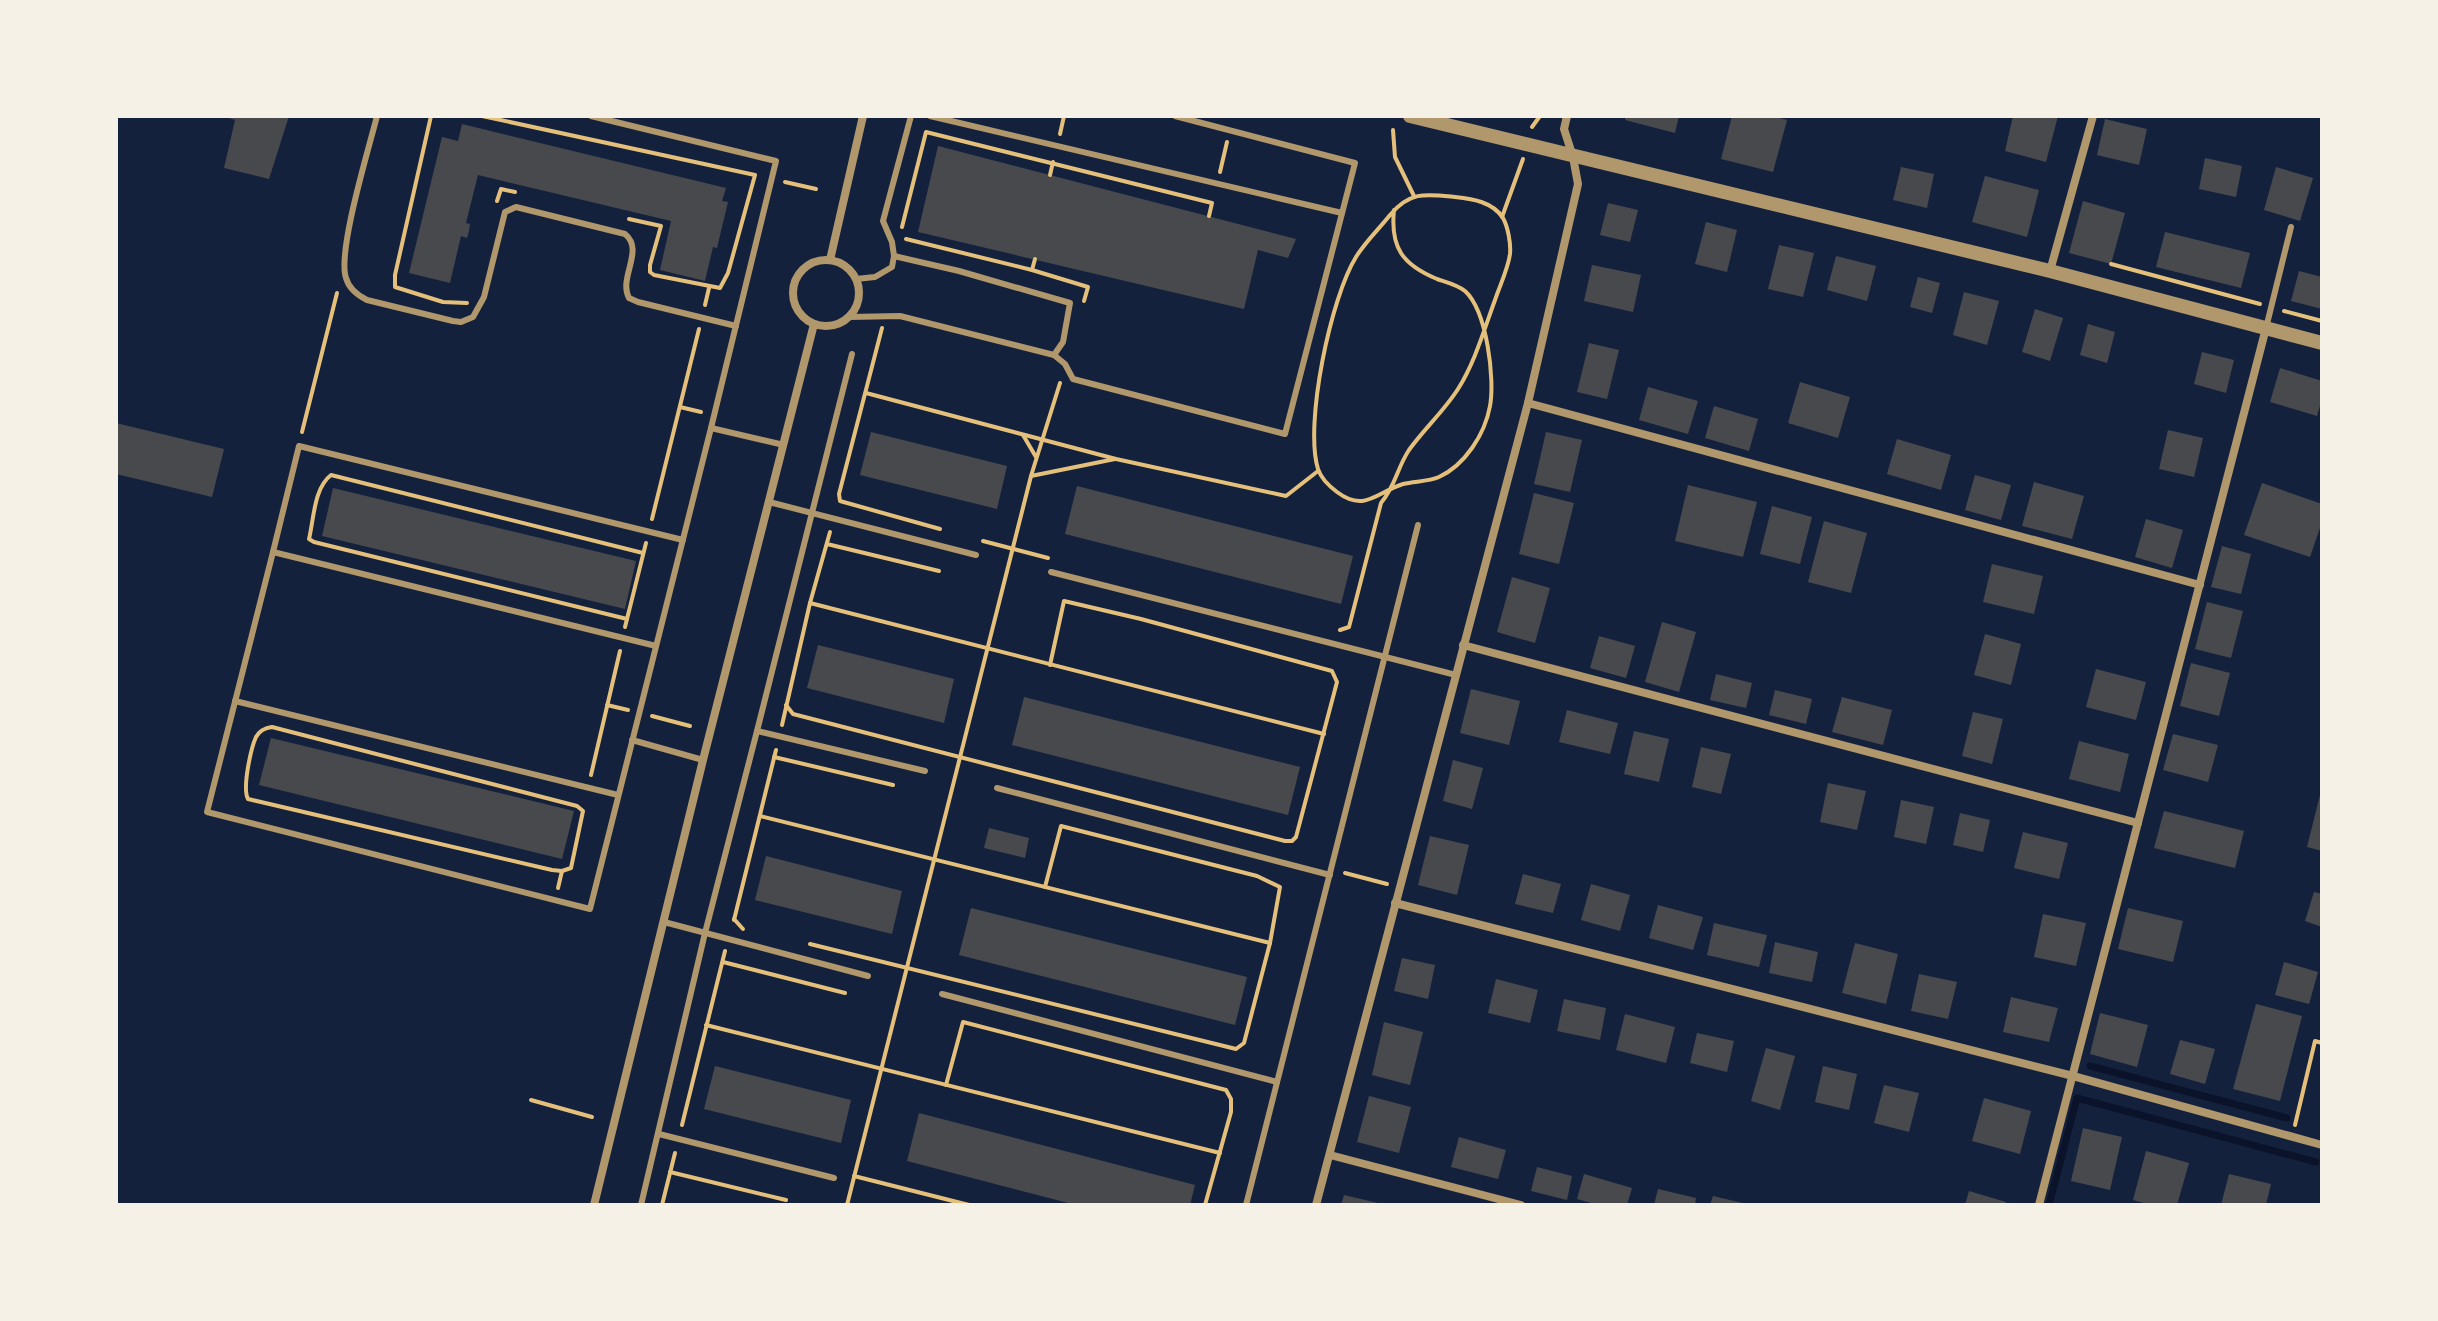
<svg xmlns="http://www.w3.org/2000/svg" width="2438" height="1321" font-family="'Open Sans',sans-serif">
  <rect width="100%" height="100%" fill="#14213d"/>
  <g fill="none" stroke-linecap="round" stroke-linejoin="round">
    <!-- stream -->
    <g stroke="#0b132b" stroke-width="7">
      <polyline points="2090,1066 2287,1118"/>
      <polyline points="2049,1205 2077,1098 2316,1162"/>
    </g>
  </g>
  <!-- building -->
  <g fill="#48494c">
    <polygon points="223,116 289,116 269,179 224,168 235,120"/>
    <polygon points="1626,116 1679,116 1675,133 1625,120"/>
    <polygon points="1732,116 1773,116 1787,120 1773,172 1721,159"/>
    <polygon points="2013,116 2058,116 2046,162 2005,151"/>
    <polygon points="2105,119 2147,129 2139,165 2097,155"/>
    <polygon points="462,124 726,188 722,201 728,202 717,248 713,247 705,281 660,270 671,221 478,175 466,223 470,224 469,231 467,238 461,236 450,283 409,273 442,137 458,141"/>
    <polygon points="938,146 1296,239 1288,258 1258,250 1244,309 918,232"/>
    <polygon points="2205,158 2242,166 2236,197 2199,189"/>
    <polygon points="1901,167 1934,174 1927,208 1893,200"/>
    <polygon points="2276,167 2313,178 2300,221 2264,210"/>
    <polygon points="1985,176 2039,190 2027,237 1972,222"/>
    <polygon points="2083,201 2125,213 2111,264 2069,253"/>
    <polygon points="1608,203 1638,210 1630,242 1600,235"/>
    <polygon points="1706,222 1737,230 1727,272 1695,264"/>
    <polygon points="2165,232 2250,253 2241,288 2156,267"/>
    <polygon points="1779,245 1814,253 1803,297 1768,289"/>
    <polygon points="1836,256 1876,266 1867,301 1827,290"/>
    <polygon points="1592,265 1641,275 1633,312 1584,301"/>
    <polygon points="2299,271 2322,277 2322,309 2291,301"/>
    <polygon points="1918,277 1940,283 1932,313 1910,307"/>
    <polygon points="1964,292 1999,301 1987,345 1953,335"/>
    <polygon points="2035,309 2063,318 2050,361 2022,352"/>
    <polygon points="2088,324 2115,332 2107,363 2080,355"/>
    <polygon points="1589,343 1619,350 1607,399 1577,392"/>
    <polygon points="2202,352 2234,360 2226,393 2194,384"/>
    <polygon points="2280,368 2322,381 2322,399 2317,416 2270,402"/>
    <polygon points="1800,382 1850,397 1838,438 1788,423"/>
    <polygon points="1648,387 1698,401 1688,434 1639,420"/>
    <polygon points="1714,406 1758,419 1749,451 1705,438"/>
    <polygon points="116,423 224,449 212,497 116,474"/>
    <polygon points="2168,430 2203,438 2194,477 2159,469"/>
    <polygon points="871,432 1007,466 997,509 860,475"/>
    <polygon points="1546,432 1582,440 1570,492 1534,484"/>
    <polygon points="1897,439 1951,455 1941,490 1887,474"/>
    <polygon points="1975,475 2011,485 2001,520 1965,510"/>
    <polygon points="2034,482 2084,496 2072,539 2022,526"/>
    <polygon points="2262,483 2322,504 2322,522 2310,557 2244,535"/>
    <polygon points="1688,485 1757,502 1743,557 1675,541"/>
    <polygon points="1077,486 1353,556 1341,604 1065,534"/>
    <polygon points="333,488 636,561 625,609 322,536"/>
    <polygon points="1534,493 1574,503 1559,564 1519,554"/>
    <polygon points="1772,506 1812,517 1800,564 1760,554"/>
    <polygon points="2146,519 2183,530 2172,568 2135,557"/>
    <polygon points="1824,521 1867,533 1851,593 1808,582"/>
    <polygon points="2222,546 2251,554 2241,594 2211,587"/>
    <polygon points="1992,564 2043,576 2034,614 1983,602"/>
    <polygon points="1512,577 1550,588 1535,643 1497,632"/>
    <polygon points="2207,602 2243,611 2231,658 2195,649"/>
    <polygon points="1662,622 1696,632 1679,692 1645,682"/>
    <polygon points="1985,634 2021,644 2011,685 1974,675"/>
    <polygon points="1599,636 1635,646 1626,678 1590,668"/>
    <polygon points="818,645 954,679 944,723 807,688"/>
    <polygon points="2191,663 2230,673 2219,716 2180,706"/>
    <polygon points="2096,669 2146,682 2136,720 2086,707"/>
    <polygon points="1716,674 1752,683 1746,708 1710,700"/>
    <polygon points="1471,689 1520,701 1509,745 1460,733"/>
    <polygon points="1775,690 1812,699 1806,724 1769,715"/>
    <polygon points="1024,697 1300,767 1288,815 1012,745"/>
    <polygon points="1842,697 1892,710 1883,745 1832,732"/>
    <polygon points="1567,710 1618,723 1610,754 1559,742"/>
    <polygon points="1973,712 2003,719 1992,764 1962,756"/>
    <polygon points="1634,731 1669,739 1659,782 1624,774"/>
    <polygon points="2173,734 2218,745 2208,782 2163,770"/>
    <polygon points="271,738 574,811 562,859 259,785"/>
    <polygon points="2079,741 2129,754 2120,792 2069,779"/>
    <polygon points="1701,747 1731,754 1721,794 1692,787"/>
    <polygon points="1453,760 1483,768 1472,809 1443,801"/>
    <polygon points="1828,783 1866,791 1857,830 1820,822"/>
    <polygon points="2321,791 2322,791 2322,851 2307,847"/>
    <polygon points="1901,800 1934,807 1926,844 1894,837"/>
    <polygon points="2164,811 2244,831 2235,868 2154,848"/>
    <polygon points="1960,813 1990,820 1983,852 1953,845"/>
    <polygon points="989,828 1029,838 1025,858 984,848"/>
    <polygon points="2023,832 2068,843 2059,879 2014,868"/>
    <polygon points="1430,836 1469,845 1457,895 1418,885"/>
    <polygon points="766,856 902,891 892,934 755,900"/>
    <polygon points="1523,874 1561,884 1553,913 1515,904"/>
    <polygon points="1591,884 1630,895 1620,931 1581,920"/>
    <polygon points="2314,892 2322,894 2322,927 2305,921"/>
    <polygon points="1658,905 1703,917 1693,950 1649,938"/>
    <polygon points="971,908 1247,977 1235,1025 959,955"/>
    <polygon points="2128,908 2183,921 2173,962 2118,949"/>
    <polygon points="2043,914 2086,923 2076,966 2034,957"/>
    <polygon points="1714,923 1767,935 1759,967 1707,955"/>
    <polygon points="1775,942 1818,952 1812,982 1769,973"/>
    <polygon points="1855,943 1898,954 1886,1004 1842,993"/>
    <polygon points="1402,958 1435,965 1428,999 1394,991"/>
    <polygon points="2284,962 2318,972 2309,1004 2275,995"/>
    <polygon points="1919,974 1957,982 1948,1019 1911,1011"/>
    <polygon points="1496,979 1538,990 1530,1023 1488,1013"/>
    <polygon points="2011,997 2058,1008 2049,1042 2003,1032"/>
    <polygon points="1564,999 1606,1008 1600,1040 1557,1031"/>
    <polygon points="2256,1004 2302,1016 2280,1101 2233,1089"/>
    <polygon points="2100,1013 2148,1025 2137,1067 2090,1054"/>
    <polygon points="1625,1014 1675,1027 1666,1063 1616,1050"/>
    <polygon points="1384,1022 1423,1032 1410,1085 1372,1075"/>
    <polygon points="1697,1033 1734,1041 1727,1072 1690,1063"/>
    <polygon points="2180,1040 2215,1049 2205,1084 2170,1074"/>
    <polygon points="1766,1048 1795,1056 1780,1110 1751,1101"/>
    <polygon points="715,1066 851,1100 841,1143 704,1109"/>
    <polygon points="1823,1066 1857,1074 1849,1110 1815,1102"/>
    <polygon points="1884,1085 1919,1093 1909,1132 1874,1123"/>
    <polygon points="1369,1096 1411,1107 1399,1153 1357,1142"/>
    <polygon points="1984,1098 2031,1111 2020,1154 1972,1141"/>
    <polygon points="919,1113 1195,1185 1190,1205 1076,1205 907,1161"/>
    <polygon points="2083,1128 2122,1137 2110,1190 2071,1181"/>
    <polygon points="1459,1137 1506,1150 1498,1179 1451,1167"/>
    <polygon points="2146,1151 2189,1163 2177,1205 2151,1205 2133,1200"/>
    <polygon points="1537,1167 1572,1176 1567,1200 1531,1191"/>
    <polygon points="1584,1174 1632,1188 1627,1205 1598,1205 1577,1199"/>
    <polygon points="2229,1174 2271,1184 2266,1205 2221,1205"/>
    <polygon points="1658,1189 1696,1198 1695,1205 1654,1205"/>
    <polygon points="1969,1191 2006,1202 2005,1205 1965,1205"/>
    <polygon points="1344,1195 1382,1204 1382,1205 1341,1205"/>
    <polygon points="1713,1196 1747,1204 1747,1205 1710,1205"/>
  </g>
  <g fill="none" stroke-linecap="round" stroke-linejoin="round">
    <!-- path -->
    <g stroke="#e5c07b" stroke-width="4">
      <polyline points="431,116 395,275 395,287 443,302 467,303"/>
      <polyline points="482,116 755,175 728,273 720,288 654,275 650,272 650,265 661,226 629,219"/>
      <polyline points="1532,127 1540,116"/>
      <polyline points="1393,130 1395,157 1414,196"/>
      <polyline points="1060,134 1064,116"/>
      <polyline points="1220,172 1227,142"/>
      <polyline points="1050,175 1053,162"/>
      <polyline points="785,182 816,189"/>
      <polyline points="497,201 501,189 515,192"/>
      <polyline points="1502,217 1523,159"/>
      <polyline points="902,227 926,132 1212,203 1209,216"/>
      <polyline points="906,239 1032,270"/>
      <polyline points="1035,259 1032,270 1088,287 1084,301"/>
      <polyline points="2111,264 2260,304"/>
      <polyline points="705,305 709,288"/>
      <polyline points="2284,311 2322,321"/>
      <polyline points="882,328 839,494 840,501 940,529"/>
      <polyline points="866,393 1116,459 1286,496 1318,471"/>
      <polyline points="680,407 701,412"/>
      <polyline points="302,432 337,293"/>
      <polyline points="1023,435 1036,457"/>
      <polyline points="1031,476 1115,459"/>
      <polyline points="652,519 699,329"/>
      <polyline points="983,541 1048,558"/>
      <polyline points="827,544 939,571"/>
      <polyline points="810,603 1324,734"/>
      <path d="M627,619L314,542L309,539C314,518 314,488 331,475L643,553"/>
      <polyline points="625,627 646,543"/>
      <path d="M1340,630L1349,627L1381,503C1396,485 1397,468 1409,450C1424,429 1444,411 1458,389C1475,362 1484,330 1495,300C1500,285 1508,269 1510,254C1511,244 1508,227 1503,218C1493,202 1473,199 1455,197C1426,194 1410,191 1390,215C1379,229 1365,242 1356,257C1331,297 1304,424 1318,469C1321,478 1329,486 1337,492C1365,513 1377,492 1403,484C1414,481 1428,482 1439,477C1465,465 1485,434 1490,406C1495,379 1487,311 1465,291C1458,285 1446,282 1437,279C1403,265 1390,248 1394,210"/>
      <polyline points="607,705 628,710"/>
      <polyline points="786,705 793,714 1285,841 1292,841 1296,837 1337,682 1332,671 1141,619 1064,601 1050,665"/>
      <polyline points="652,716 690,726"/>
      <polyline points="782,725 810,603 830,532"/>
      <path d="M272,727L577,806L583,811L571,868L562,871L552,870L248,799C242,788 251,748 256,737C260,730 265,728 272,727Z"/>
      <polyline points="774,757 893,785"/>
      <polyline points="591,775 620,651"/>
      <polyline points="760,816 1270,943"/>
      <polyline points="1345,873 1387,884"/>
      <polyline points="558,888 562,871"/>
      <polyline points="734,919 743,929"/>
      <polyline points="734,920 776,750"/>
      <polyline points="810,944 1236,1049 1244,1043 1270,943 1280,887 1257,876 1061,826 1045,887"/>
      <polyline points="723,962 845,993"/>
      <polyline points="706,1025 1220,1153"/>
      <polyline points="946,1085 963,1022 1226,1090 1231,1099 1231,1112 1205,1205"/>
      <polyline points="531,1100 592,1117"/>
      <polyline points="682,1125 725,951"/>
      <polyline points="2295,1125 2315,1041 2322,1043"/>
      <polyline points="670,1172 786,1200"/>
      <polyline points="854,1176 969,1205"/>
      <polyline points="662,1205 675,1153"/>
      <polyline points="847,1205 1031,476 1060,383"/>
    </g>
    <!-- service -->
    <g stroke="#b1986c" stroke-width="6">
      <path d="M377,116C369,148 337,252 346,278C349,289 357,295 367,300L453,321L461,322L473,317L484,297L505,212L516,207L625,234C645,250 618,278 629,298L638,302L736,326"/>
      <polyline points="591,116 776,161 711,428 784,445"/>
      <polyline points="930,116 1342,213"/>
      <polyline points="894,256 959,271 1070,303 1063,342 1054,355"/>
      <polyline points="856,279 875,277 892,267 894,256 892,242 883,221 911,116"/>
      <polyline points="849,317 900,316 1054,355 1065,364 1073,379 1285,434 1355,163 1175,116"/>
      <polyline points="2266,328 2291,227"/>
      <polyline points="852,354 757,731 925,771"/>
      <polyline points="769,502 976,555"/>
      <polyline points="273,552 207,812 590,909 711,428"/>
      <polyline points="1051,572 1456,675"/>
      <polyline points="656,646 273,552 299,446 683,540"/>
      <polyline points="235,701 618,795"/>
      <polyline points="632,740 703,760"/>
      <polyline points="997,788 1330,875"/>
      <polyline points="664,922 868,976"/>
      <polyline points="942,994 1277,1082"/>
      <polyline points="659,1134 834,1178"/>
      <polyline points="641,1205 705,933 757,731"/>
      <polyline points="1246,1205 1418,525"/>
    </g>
    <!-- minor -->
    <g stroke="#b1986c" stroke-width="8">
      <polyline points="830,260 863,116"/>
      <circle cx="826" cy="293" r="33"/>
      <polyline points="2050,271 2093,116"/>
      <polyline points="1528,403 2200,585"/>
      <polyline points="1463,645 2138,823"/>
      <polyline points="1395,903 2073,1076 2322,1145"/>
      <polyline points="1330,1155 1521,1205"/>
      <polyline points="594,1205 703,760 814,324"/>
      <polyline points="1316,1205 1528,403 1578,184 1573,157 1564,129 1567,116"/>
      <polyline points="2039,1205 2266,328"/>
    </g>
    <!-- tertiary -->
    <polyline stroke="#b1986c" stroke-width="14" points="1410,116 2050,271 2322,343"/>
  </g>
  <!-- border -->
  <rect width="2438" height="1321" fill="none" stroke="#f6f1e7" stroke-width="236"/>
</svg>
